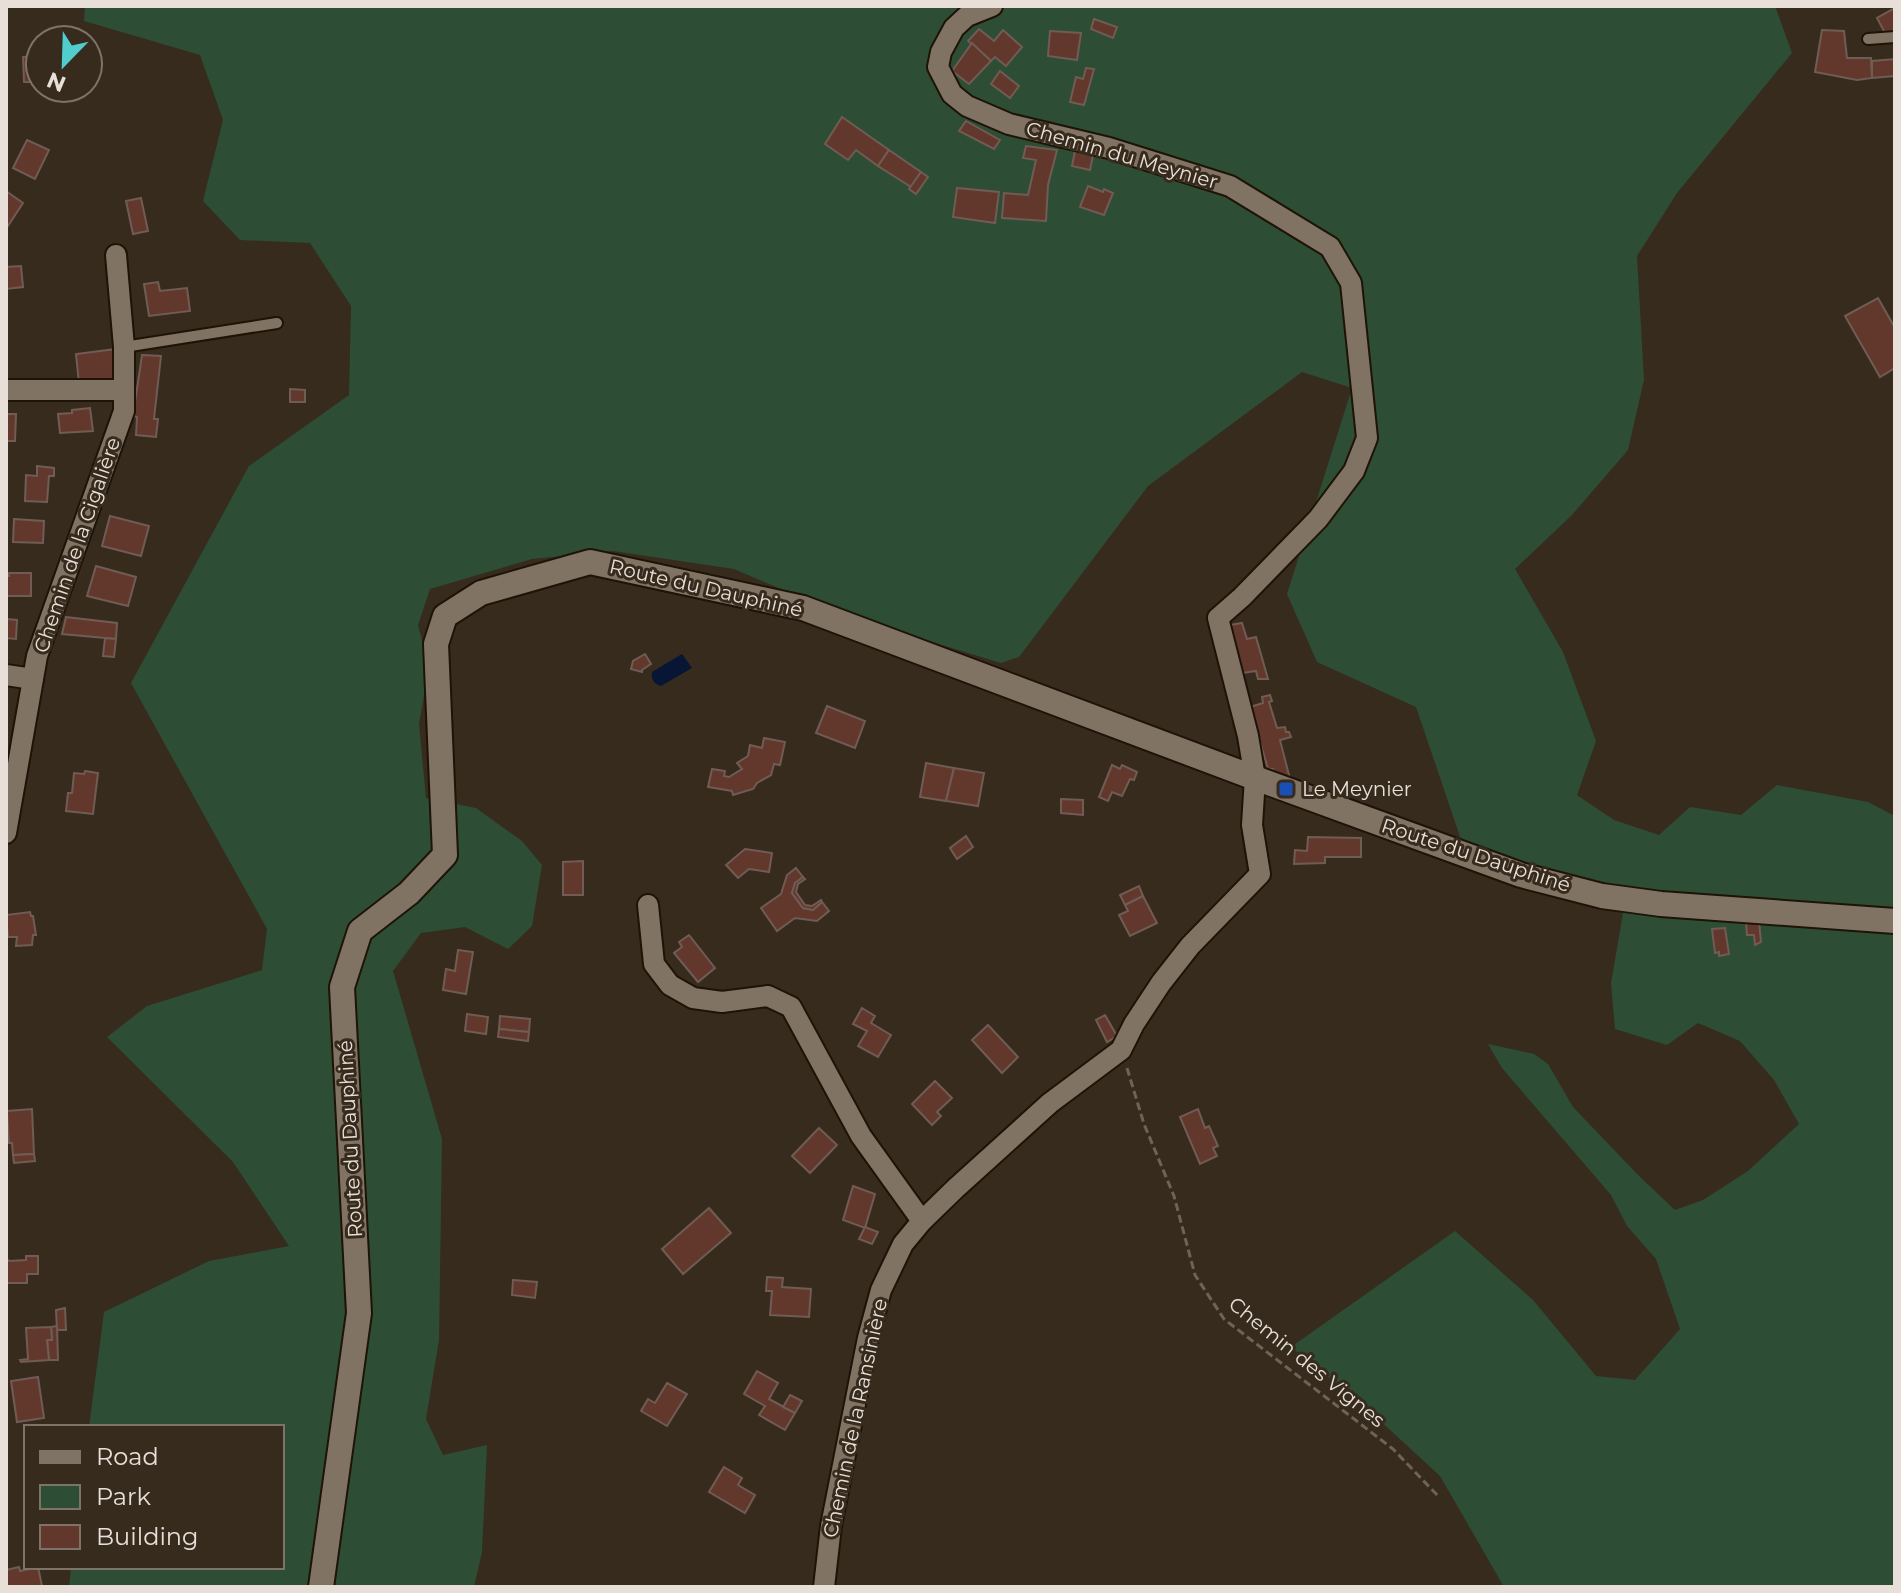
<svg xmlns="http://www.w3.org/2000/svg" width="1901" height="1593" font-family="Montserrat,sans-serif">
  <rect width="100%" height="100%" fill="#372b1e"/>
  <!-- green -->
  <polygon fill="#2d4e34" points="85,6 1775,6 1792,53 1677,193 1637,256 1644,380 1628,450 1572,515 1515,569 1563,652 1596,741 1577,795 1614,820 1659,835 1690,807 1741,815 1777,785 1868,802 1895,816 1895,1587 1504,1587 1440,1476 1363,1405 1291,1347 1455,1231 1533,1300 1596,1376 1635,1380 1680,1329 1656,1259 1627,1226 1611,1195 1502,1068 1488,1044 1534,1054 1548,1064 1573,1107 1639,1176 1675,1210 1703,1200 1748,1171 1799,1124 1774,1080 1740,1041 1698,1023 1667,1045 1615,1029 1611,983 1623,913 1471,869 1416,707 1317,662 1287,594 1352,388 1302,372 1148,486 1019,657 1001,663 840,614 734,569 613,551 532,559 430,589 418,625 429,667 419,724 426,798 476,808 522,841 542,865 532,926 508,949 465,927 421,933 393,971 442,1139 439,1340 426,1419 443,1455 487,1445 482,1552 474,1587 69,1587 71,1567 282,1567 282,1427 89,1427 104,1312 209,1261 289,1246 233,1162 107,1037 147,1006 262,970 267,929 131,683 249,466 349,395 351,306 310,243 240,240 203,201 223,120 200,55 84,21"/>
  <!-- water -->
  <path fill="#061634" d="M682,654L692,668L661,686C654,684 651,680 652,672Z"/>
  <!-- building -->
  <g fill="#63382c" stroke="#705b55" stroke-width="2">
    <polygon points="1895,8 1895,31 1886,35 1877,18"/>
    <polygon points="1094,19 1117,27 1113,38 1091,29"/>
    <polygon points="979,29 994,41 1003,30 1022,47 1006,66 995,57 991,61 968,41"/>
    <polygon points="1822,30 1844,31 1847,58 1871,58 1872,78 1857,80 1815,72"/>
    <polygon points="1050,31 1081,33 1077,60 1048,56"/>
    <polygon points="972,43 991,61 969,84 952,71"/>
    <polygon points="23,57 40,57 40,82 24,82"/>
    <polygon points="1895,59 1895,76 1872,78 1872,61"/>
    <polygon points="1086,68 1094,69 1084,105 1070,102 1076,77 1083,79"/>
    <polygon points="1000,71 1019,86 1010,98 991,84"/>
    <polygon points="842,117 889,150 878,166 856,150 848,160 825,144"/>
    <polygon points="966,121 1000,140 994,149 959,131"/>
    <polygon points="27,140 49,150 35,179 13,168"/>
    <polygon points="1026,146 1057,150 1048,185 1046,221 1002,218 1004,193 1028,195 1036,160 1023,158"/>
    <polygon points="889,150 921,172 911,187 878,166"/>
    <polygon points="1075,151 1093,155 1090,170 1072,166"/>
    <polygon points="921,172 928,177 916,194 909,189"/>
    <polygon points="1088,186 1103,192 1104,189 1113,193 1104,215 1080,207"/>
    <polygon points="957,188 999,192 995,223 953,217"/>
    <polygon points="6,191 23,203 6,229"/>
    <polygon points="141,198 148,231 133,234 126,201"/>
    <polygon points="21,266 23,287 6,289 6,267"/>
    <polygon points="158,282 160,291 187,288 190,311 149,316 144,284"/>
    <polygon points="1878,298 1895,328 1895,368 1880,377 1845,316"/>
    <polygon points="116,349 117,382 79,384 76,354"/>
    <polygon points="142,355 161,356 154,419 158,419 156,437 136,435 137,417 133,416"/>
    <polygon points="290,389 305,390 305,402 290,402"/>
    <polygon points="90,408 93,431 60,433 58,414 72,413 72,410"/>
    <polygon points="6,414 16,414 15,441 6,441"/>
    <polygon points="37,466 54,468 54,476 49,476 47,502 25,501 26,475 37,476"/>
    <polygon points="110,516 149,526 141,556 102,546"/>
    <polygon points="14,519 44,521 43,543 13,542"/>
    <polygon points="96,566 136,577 128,606 87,596"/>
    <polygon points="9,573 31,573 31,596 6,596 6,576 9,576"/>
    <polygon points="66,617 117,623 116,639 62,634"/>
    <polygon points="6,619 17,620 16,639 6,638 6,642"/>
    <polygon points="1242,623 1247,639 1256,637 1268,679 1258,679 1256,671 1243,673 1230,625"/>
    <polygon points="105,638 116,639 114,657 103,656"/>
    <polygon points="645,654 651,664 642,670 642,672 631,669 633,661"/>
    <polygon points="1270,695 1272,701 1269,702 1277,728 1285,727 1286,732 1289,732 1291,737 1280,740 1291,783 1275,777 1273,769 1268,769 1250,707 1263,703 1262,697"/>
    <polygon points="827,706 865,721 855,748 816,733"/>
    <polygon points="764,738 785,742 780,765 774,764 771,775 757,783 753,789 733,795 732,791 708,787 712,769 725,771 724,776 729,777 742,769 737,763 748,756 750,745 762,748"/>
    <polygon points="926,763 954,768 946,801 920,797"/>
    <polygon points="1112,765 1120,769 1122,765 1137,772 1134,780 1130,779 1122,796 1112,792 1108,801 1099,797"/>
    <polygon points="954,768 984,773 978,806 946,801"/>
    <polygon points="85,771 98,773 93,814 66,811 68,793 72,793 74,773 84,774"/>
    <polygon points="1061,799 1083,800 1083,815 1061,813"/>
    <polygon points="966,836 973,847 957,859 950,848"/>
    <polygon points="1308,837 1361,838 1361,857 1325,857 1325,863 1294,864 1295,850 1307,851"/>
    <polygon points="745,849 772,853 769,872 749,869 738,878 726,865"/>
    <polygon points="583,861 583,895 563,895 563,862"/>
    <polygon points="796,868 803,877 795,883 792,893 803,908 813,910 822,902 829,911 817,921 795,918 777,931 761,908 781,894 787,875"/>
    <polygon points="803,877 805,879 798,884 796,892 805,905 812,906 821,900 822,902 813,910 803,908 792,893 795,883"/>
    <polygon points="1139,886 1143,896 1125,905 1120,895"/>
    <polygon points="1143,896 1157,923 1130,936 1119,915 1128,911 1125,905"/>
    <polygon points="30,912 31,916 33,916 36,935 33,935 32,945 16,946 17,937 8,937 6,915"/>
    <polygon points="1746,922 1759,922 1761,942 1755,945 1754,935 1747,935"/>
    <polygon points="1725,928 1729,954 1719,956 1719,952 1715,953 1712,929"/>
    <polygon points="689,935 715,968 698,982 674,953 682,947 679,942"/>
    <polygon points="458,950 473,952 466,994 443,990 446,969 455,971"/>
    <polygon points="862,1008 875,1016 871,1023 891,1035 878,1057 858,1046 867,1031 853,1024"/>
    <polygon points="467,1014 488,1017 486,1034 465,1031"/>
    <polygon points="1105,1015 1117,1036 1107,1042 1096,1020"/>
    <polygon points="500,1016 530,1019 529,1032 499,1029"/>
    <polygon points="988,1025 1018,1057 1002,1073 972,1040"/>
    <polygon points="499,1029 529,1032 528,1041 498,1037"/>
    <polygon points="935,1081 952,1098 937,1112 941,1116 932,1125 912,1104"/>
    <polygon points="32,1109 34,1154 13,1155 12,1143 9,1143 7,1111"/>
    <polygon points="1198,1109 1205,1128 1209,1126 1218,1146 1213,1148 1217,1156 1200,1164 1180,1117"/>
    <polygon points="819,1128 837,1145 810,1173 792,1156"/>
    <polygon points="34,1154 35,1161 14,1163 13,1155"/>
    <polygon points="853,1186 875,1194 865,1228 843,1220"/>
    <polygon points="709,1208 731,1233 683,1274 662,1249"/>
    <polygon points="865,1227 878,1232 872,1244 859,1239"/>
    <polygon points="26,1256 38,1256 38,1274 27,1274 27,1283 7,1283 6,1258 9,1261 26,1260"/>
    <polygon points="767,1277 783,1278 782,1287 811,1289 809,1317 770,1315 772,1291 766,1291"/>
    <polygon points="513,1280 537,1282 535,1298 512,1295"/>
    <polygon points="65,1308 66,1330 57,1330 56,1310"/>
    <polygon points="57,1326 58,1360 49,1360 47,1340 52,1340 51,1327"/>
    <polygon points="51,1327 52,1340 47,1340 49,1360 21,1362 20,1360 28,1359 26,1328"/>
    <polygon points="757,1371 778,1383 769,1399 795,1413 785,1430 759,1415 765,1406 744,1394"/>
    <polygon points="38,1377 44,1418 17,1422 11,1381"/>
    <polygon points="667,1383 687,1394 667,1426 641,1411 648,1399 655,1403"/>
    <polygon points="790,1395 802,1401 795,1413 783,1407"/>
    <polygon points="724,1467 742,1478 738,1485 755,1495 745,1513 709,1492"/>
    <polygon points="19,1567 20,1571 38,1567 42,1586 6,1587 6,1570"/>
  </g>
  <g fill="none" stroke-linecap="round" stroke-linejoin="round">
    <defs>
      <g id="service">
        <polyline points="1868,39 1895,37"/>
        <polyline points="124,347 277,323"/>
      </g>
      <g id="minor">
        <polyline points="6,390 124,390"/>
        <polyline points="6,675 33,679"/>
        <polyline points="6,833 37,656 124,411 124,347 116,255"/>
        <polyline points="648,905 654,964 670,985 693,998 722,1002 768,996 791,1007 861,1136 922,1221"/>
        <polyline points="824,1587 831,1526 868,1338 881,1290 903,1244 922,1221 956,1188 1050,1103 1121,1050 1134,1024 1161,983 1190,946 1260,874 1252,825 1255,778 1248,736 1218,618 1242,597 1318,519 1354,471 1367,438 1351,283 1330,247 1230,186 1109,148 1009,124 967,106 952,94 938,67 941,52 954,28 967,16 992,6"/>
      </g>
      <polyline id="tertiary" points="321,1587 359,1313 342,987 360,931 409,893 445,855 436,644 445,616 481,593 590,562 803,608 1255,778 1521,875 1602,896 1661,904 1895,921"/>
    </defs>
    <!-- service casing -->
    <use href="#service" stroke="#1e1307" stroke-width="14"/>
    <!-- minor casing -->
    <use href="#minor" stroke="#1e1307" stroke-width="24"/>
    <!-- tertiary casing -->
    <use href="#tertiary" stroke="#1e1307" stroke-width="28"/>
    <!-- path -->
    <polyline stroke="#6e6358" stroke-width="3" stroke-dasharray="8 4" stroke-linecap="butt" points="1127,1068 1144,1124 1174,1196 1195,1275 1224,1319 1393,1449 1440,1498"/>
    <!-- service -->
    <use href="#service" stroke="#817364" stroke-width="10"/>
    <!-- minor -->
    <use href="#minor" stroke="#817364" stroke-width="20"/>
    <!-- tertiary -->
    <use href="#tertiary" stroke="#817364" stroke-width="24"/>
  </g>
  <!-- markers -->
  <rect fill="#1a4fb4" stroke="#372b1e" stroke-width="3" x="1278" y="781" width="16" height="16" rx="4"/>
  <g text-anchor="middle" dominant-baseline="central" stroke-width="6" stroke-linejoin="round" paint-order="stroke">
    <!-- street labels -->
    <g font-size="20" fill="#e8e0d8" stroke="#372b1e">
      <text transform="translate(1122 155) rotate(16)">Chemin du Meynier</text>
      <text transform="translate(77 545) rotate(-71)">Chemin de la Cigalière</text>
      <text transform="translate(706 588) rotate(13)">Route du Dauphiné</text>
      <text transform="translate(1476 855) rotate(18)">Route du Dauphiné</text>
      <text transform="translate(350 1139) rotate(-93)">Route du Dauphiné</text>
      <text transform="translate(1307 1362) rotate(39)">Chemin des Vignes</text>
      <text transform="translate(855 1418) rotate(-78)">Chemin de la Ransinière</text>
    </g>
    <!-- poi labels -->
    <g font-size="20" fill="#e8e0d8" stroke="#372b1e" text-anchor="start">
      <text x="1302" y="789">Le Meynier</text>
    </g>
  </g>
  <!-- border -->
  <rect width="1901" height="1593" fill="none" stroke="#e8e0d8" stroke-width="16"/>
  <!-- legend -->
  <rect x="24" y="1425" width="260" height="144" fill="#372b1e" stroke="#7e7368" stroke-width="2"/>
  <rect x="40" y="1451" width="40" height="12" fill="#817364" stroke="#7e7368" stroke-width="2"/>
  <text x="96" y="1465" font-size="24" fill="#e8e0d8">Road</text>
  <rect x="40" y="1485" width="40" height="24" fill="#2d4e34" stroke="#7e7368" stroke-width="2"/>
  <text x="96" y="1505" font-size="24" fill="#e8e0d8">Park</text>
  <rect x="40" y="1525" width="40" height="24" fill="#63382c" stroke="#7e7368" stroke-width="2"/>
  <text x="96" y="1545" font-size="24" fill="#e8e0d8">Building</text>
  <!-- north arrow -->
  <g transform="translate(64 64) rotate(203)"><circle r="38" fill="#372b1e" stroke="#7e7368" stroke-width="2"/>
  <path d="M0-6L14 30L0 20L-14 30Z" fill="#52cdce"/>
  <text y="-12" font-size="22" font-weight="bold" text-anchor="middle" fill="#e8e0d8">N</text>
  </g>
</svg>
